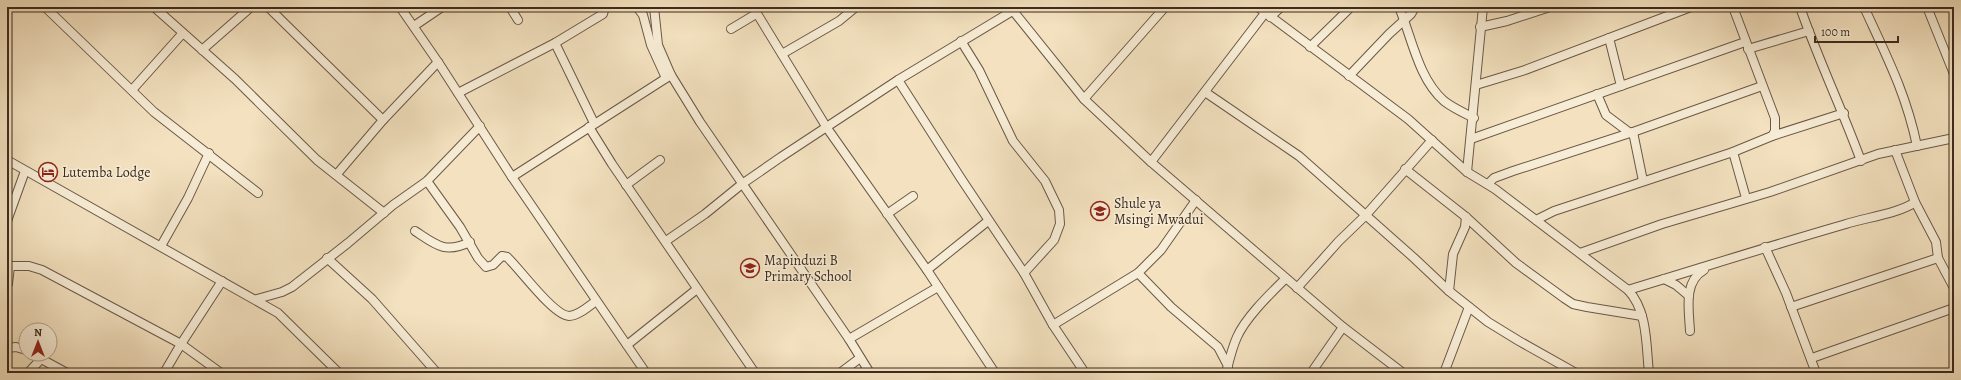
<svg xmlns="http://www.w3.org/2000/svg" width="1961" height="380" font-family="Alegreya,serif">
  <rect width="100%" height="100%" fill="#f3e1bf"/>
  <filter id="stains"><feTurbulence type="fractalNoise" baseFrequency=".005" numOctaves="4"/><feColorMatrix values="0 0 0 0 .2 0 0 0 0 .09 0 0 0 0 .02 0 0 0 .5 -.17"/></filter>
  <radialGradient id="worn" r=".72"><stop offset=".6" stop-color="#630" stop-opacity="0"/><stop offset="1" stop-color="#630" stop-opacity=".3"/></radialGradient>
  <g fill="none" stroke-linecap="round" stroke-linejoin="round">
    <defs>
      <g id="minor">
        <polyline points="45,7 154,112 258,193"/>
        <polyline points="154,7 235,79 317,160 384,213"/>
        <polyline points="268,7 383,120"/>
        <polyline points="400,7 438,62 512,177 646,373"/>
        <polyline points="510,7 518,20"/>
        <polyline points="637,7 643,15 651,45 666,78"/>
        <polyline points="654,7 658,45 671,75 700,122 849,339 870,373"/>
        <polyline points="753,7 827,128 927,270 995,373"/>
        <polyline points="1010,7 1084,99 1151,162 1343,327 1403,373"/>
        <path d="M1258,7L1408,119L1467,172L1495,189L1628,290C1648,311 1646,346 1649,373"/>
        <path d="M1399,7C1412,38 1418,78 1444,101C1453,108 1464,113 1474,118"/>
        <path d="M1800,7C1818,59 1842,109 1861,161"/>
        <path d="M1864,7C1886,55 1906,93 1917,146"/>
        <polyline points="1927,7 1954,74"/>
        <polyline points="1270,17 1281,7"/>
        <polyline points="414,26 442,7"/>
        <polyline points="1480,27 1507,21 1550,7"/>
        <polyline points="731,29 756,14"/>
        <polyline points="1609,38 1621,86"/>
        <polyline points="961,41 979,70 1013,141 1045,181 1059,210 1060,224 1054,240 1024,273"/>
        <polyline points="555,43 594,123"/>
        <polyline points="1310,47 1351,7"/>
        <polyline points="1748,49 1809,31"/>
        <polyline points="202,50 251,7"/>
        <polyline points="782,54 839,21 856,7"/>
        <polyline points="1349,76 1389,34 1411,14 1415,7"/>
        <polyline points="898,80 960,177 1024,273 1053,325 1085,373"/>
        <polyline points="1476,85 1525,70 1691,7"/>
        <polyline points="132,90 182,34"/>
        <polyline points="1205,92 1299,156 1414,258 1449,291 1488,322 1519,341 1576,373"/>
        <polyline points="458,93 555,43 603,14 605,7"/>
        <polyline points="1597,94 1606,115 1630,133"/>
        <polyline points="1084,99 1165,7"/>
        <polyline points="589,127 612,164 755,373"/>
        <polyline points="1633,132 1643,181"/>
        <polyline points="1772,136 1844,113"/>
        <polyline points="1471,139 1745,42"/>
        <polyline points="1895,150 1915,202 1936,242 1938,258 1954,288"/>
        <polyline points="1733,152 1746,198"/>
        <polyline points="7,160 278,313 339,373"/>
        <polyline points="1151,162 1265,13"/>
        <polyline points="1405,169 1466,217 1516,263 1564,298 1573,304 1587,307 1642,316"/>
        <polyline points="1467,172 1483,7"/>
        <polyline points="337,174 383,120 438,62"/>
        <polyline points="512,177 671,75"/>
        <path d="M427,181L460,227L478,258L486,267L493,265L502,256L507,257C520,269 553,315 569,316C578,316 589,306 596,301"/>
        <polyline points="1488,184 1494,178 1513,171 1633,132 1762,86"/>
        <polyline points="626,185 660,160"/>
        <polyline points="887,214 913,196"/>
        <polyline points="1536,220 1554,211 1733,152 1772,136 1775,131 1775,118 1733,7"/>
        <polyline points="7,221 25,171"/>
        <path d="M415,231C436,245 445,254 470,242"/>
        <polyline points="666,241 705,214 742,184 781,157 898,80 1019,7"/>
        <polyline points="161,246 188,198 209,153"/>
        <polyline points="1765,247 1786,293 1816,373"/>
        <polyline points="1580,253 1662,224 1770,192 1878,154 1954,138"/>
        <polyline points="327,258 372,299 437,373"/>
        <polyline points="7,266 29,266 42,270 181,344 221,373"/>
        <polyline points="927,270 988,221"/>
        <polyline points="1138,273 1171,307 1218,347 1228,366"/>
        <polyline points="1664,279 1676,285 1689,296"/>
        <polyline points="8,284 10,266"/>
        <polyline points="1297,288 1339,241 1365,216 1432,140"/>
        <path d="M1628,290C1701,268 1773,245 1846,224C1864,218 1901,213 1915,202"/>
        <polyline points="1449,291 1453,254 1465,227 1466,217"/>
        <polyline points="257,299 282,292 292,287 348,243 393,205 427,181 480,126"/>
        <polyline points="1791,307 1938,258"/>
        <polyline points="1053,325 1138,273 1161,250 1196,200"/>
        <path d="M1690,331C1689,310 1683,282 1704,270"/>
        <polyline points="849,339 938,287"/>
        <polyline points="627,345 697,289"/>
        <polyline points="7,348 16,347 26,350"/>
        <polyline points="32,354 67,373"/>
        <polyline points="1812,358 1954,308"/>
        <polyline points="28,373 41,359"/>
        <polyline points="164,373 181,344 222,281"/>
        <polyline points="840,373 860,358"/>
        <path d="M1226,373C1229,361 1232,348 1237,337C1246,317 1270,294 1285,279"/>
        <polyline points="1311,373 1343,327"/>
        <polyline points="1444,373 1469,307"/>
      </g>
    </defs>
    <!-- minor casing -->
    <use href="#minor" stroke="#6a5847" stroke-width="10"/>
    <!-- minor -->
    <use href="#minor" stroke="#f7ecd5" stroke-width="8"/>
  </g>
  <!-- icons -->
  <defs>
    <symbol id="hotel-ring" viewBox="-11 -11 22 22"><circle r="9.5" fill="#f7ecd5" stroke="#8f2418" stroke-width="1.5"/><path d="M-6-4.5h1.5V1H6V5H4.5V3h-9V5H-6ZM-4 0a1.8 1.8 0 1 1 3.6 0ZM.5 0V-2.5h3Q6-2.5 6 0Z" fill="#8f2418"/></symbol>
    <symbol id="school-ring" viewBox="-11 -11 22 22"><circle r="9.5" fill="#f7ecd5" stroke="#8f2418" stroke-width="1.5"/><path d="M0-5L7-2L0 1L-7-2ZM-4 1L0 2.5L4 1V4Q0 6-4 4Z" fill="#8f2418"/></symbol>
  </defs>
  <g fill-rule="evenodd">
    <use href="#hotel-ring" x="37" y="161" width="22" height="22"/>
    <use href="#school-ring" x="1089" y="200" width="22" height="22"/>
    <use href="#school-ring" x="739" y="257" width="22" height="22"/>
  </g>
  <g text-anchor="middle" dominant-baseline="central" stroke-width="3" stroke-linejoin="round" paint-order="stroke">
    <!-- poi labels -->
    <g font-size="14" fill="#3d2b1f" stroke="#f7ecd5" text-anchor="start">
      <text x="62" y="172">Lutemba Lodge</text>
      <text x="1114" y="203">Shule ya<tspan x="1114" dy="16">Msingi Mwadui</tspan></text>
      <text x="764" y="260">Mapinduzi B<tspan x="764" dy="16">Primary School</tspan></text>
    </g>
  </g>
  <!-- margin -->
  <rect width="1961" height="380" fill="none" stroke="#f3e1bf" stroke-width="24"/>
  <rect x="8" y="8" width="1945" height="364" fill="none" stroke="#3d2b1f" stroke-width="2"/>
  <rect x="12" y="12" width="1937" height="356" fill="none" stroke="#3d2b1f"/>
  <!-- north arrow -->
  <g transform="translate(38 342)"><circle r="19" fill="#f7ecd5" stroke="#ad9f8c"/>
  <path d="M0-3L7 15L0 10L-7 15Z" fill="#8f2418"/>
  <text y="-6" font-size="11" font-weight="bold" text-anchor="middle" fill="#3d2b1f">N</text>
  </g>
  <!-- scale -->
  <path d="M1815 36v6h83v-6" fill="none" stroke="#3d2b1f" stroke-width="2"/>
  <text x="1821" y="36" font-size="12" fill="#3d2b1f" stroke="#f7ecd5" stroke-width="3" paint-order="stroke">100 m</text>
  <rect width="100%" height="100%" filter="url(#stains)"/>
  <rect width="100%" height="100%" fill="url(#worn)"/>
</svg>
